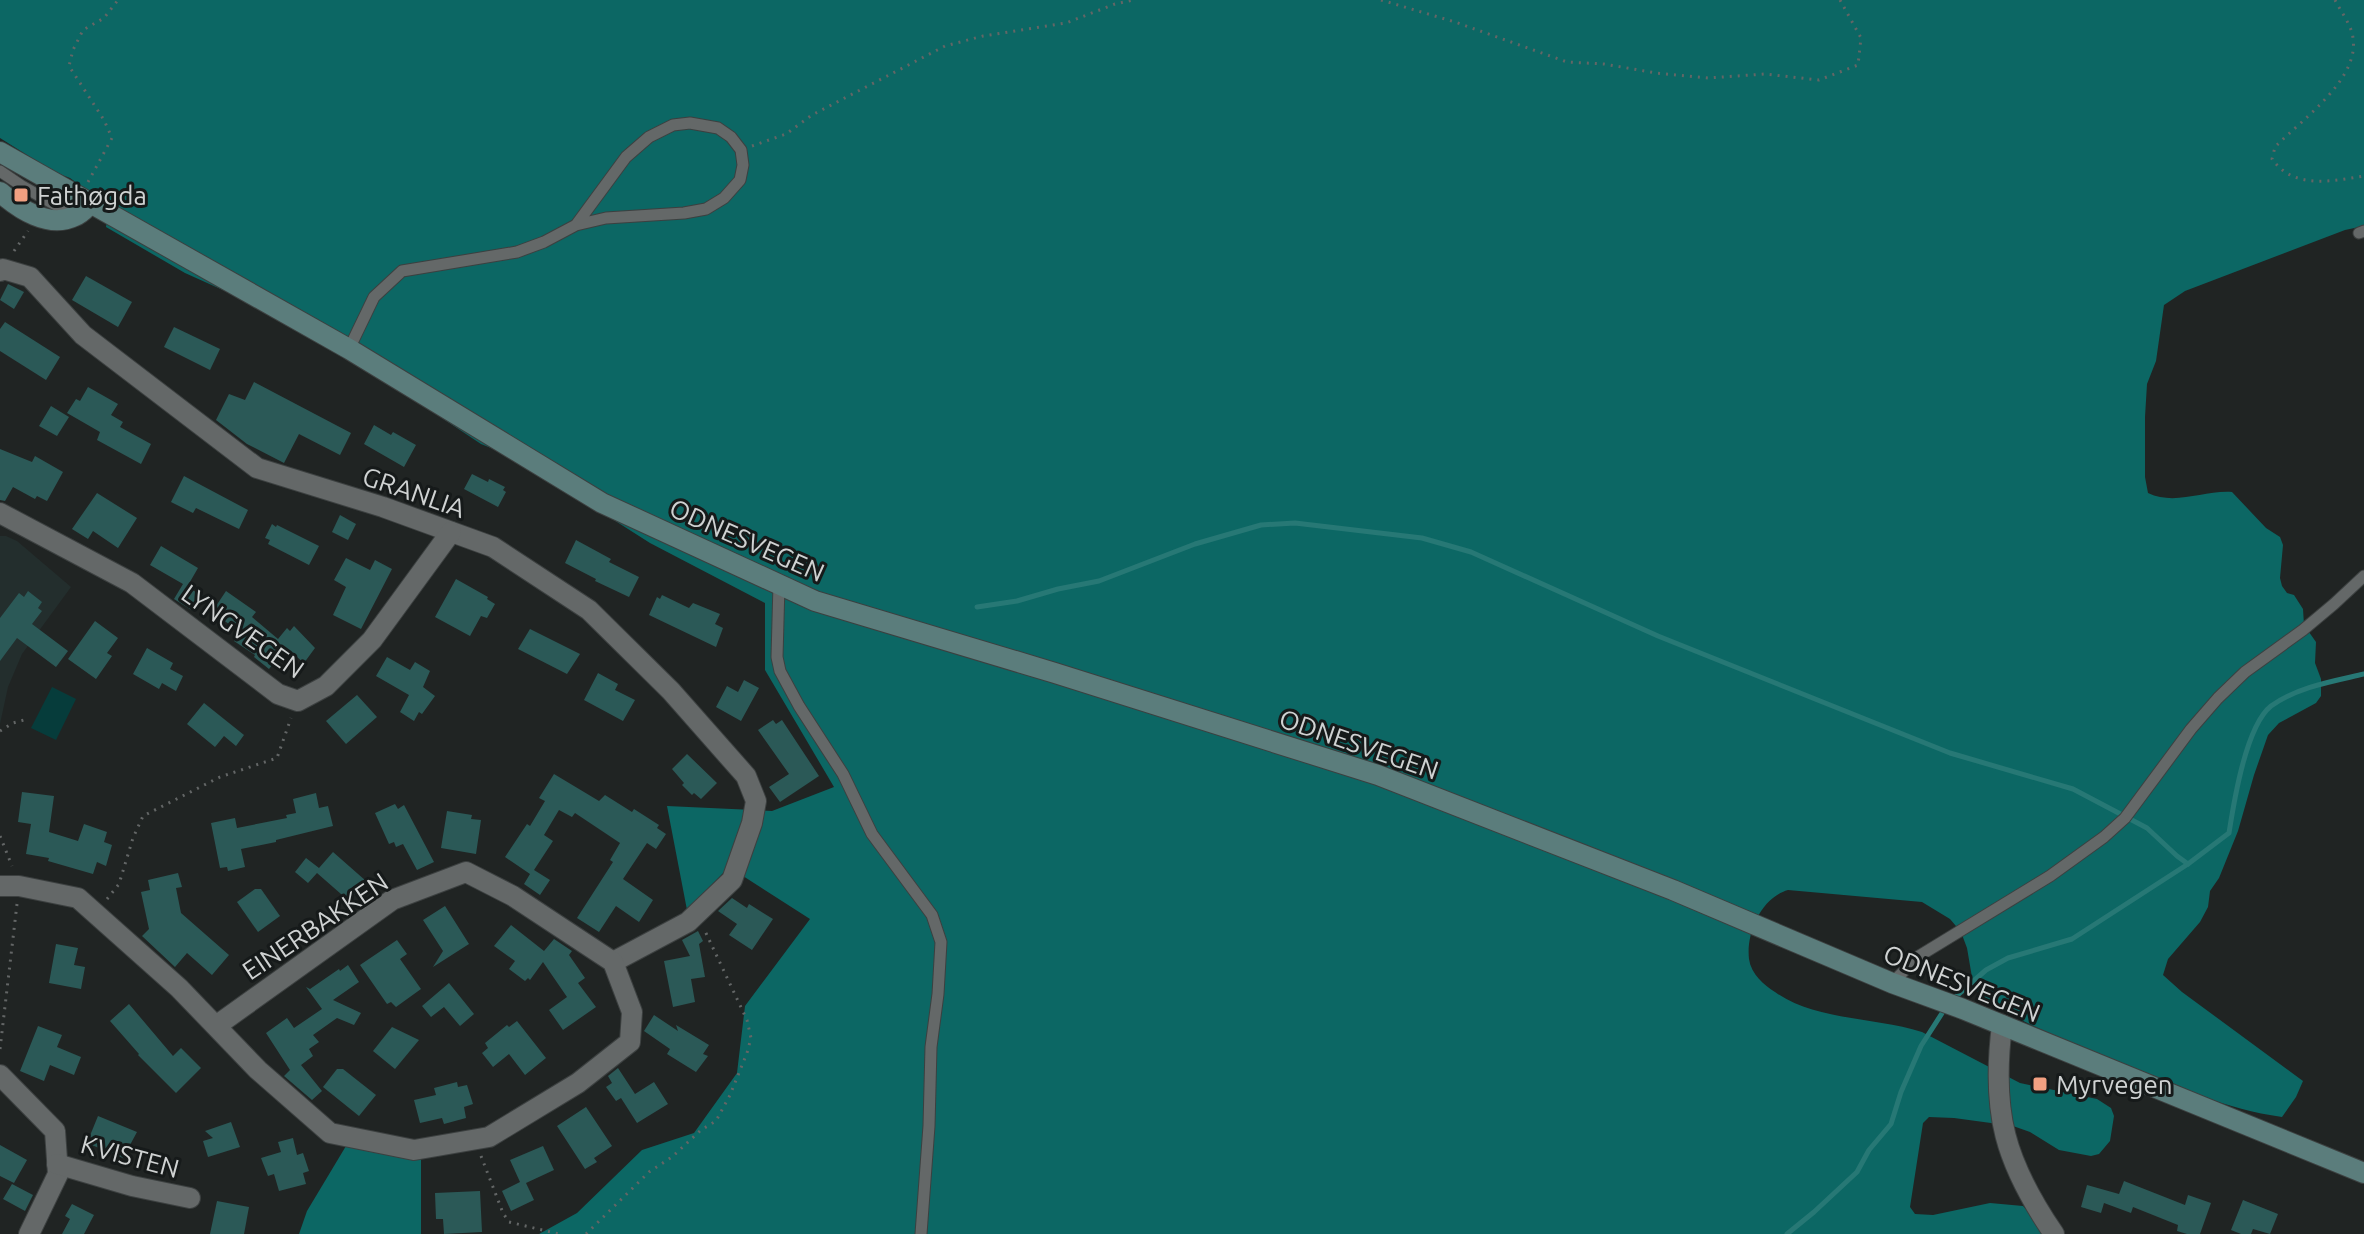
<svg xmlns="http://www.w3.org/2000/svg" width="2364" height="1234" font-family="Ubuntu,sans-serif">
  <rect width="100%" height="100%" fill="#202423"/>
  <!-- built -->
  <polygon fill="#232e2d" points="0,536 6,536 17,541 71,587 22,654 8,687 0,724"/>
  <!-- green -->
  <polygon fill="#063c3b" points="52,687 76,699 56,740 31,728"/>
  <!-- forest -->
  <g fill="#0c6764">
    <path d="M0,0H2364V226L2345,230L2185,291L2164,305L2156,361L2147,384L2145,417V477L2148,493C2175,506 2204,490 2232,492L2266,528L2280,537L2283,545L2280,578L2282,586L2287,593L2294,595L2303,609L2304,625L2316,642L2315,663L2321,679V696L2316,703L2279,723L2268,735L2254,775L2238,831L2219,878L2210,891L2208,907L2200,922L2168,959L2163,975L2182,992L2303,1081L2296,1097L2282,1117C2225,1109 2181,1088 2129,1066C2076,1043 2020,1027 1974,989L1967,948L1961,932L1950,919L1922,902L1788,890C1761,898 1746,933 1749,959C1751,974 1764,985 1775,992C1815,1021 1876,1017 1922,1032L2020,1083L2097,1099L2111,1108L2114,1116L2110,1141L2099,1154L2091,1156L2059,1150L2030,1132L2013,1126L1954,1118L1929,1117L1923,1123L1910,1207L1915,1214L1933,1215L1990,1203L2023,1206L2049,1234H539L577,1213L642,1150L694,1133L737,1073L745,1006L810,919L729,867L687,910L667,806L772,811L834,787L765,670V603L650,543L606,515L562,491L496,450L481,444L397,388L225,291L185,273L106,227L108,210L104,203L70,178L54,172L0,138Z"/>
    <polygon points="352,1136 421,1148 421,1234 299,1234 307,1211"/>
  </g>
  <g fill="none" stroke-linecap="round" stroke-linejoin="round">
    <!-- stream -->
    <g stroke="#277875" stroke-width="5">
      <polyline points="977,607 1017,601 1058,589 1099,581 1195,544 1261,525 1295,523 1422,538 1471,552 1658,636 1950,753 2073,789 2147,828 2177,856 2188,864"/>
      <path d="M1953,999L1986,970L2008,958L2072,939L2188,864L2229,833C2234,801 2246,726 2271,706C2297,687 2334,681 2364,674"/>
      <polyline points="1787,1234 1814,1212 1857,1172 1869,1150 1891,1124 1901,1092 1921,1046 1946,1007"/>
    </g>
  </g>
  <!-- building -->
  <g fill="#2b5957">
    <polygon points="86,276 132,302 118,327 72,300"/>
    <polygon points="8,284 24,292 14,309 0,300"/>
    <polygon points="5,322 60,357 46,380 0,351 0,329"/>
    <polygon points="174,327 220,349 210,370 164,347"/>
    <polygon points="254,382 351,433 340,455 299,434 284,463 247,444 216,420 229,394 245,400"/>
    <polygon points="88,387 118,404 111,415 123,422 120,427 151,444 141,464 97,440 100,432 67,413 76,399 80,401"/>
    <polygon points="51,406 69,417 57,436 39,426"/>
    <polygon points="374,425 391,435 393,432 416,445 404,467 364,444"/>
    <polygon points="0,449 32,462 35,456 63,472 47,501 37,496 35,499 13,487 5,501 0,500"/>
    <polygon points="472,474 488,482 489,479 505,487 503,490 506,492 498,507 464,489"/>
    <polygon points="184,476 248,510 239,529 196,508 193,513 171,502"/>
    <polygon points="97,493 137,518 118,548 93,531 88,539 72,529"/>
    <polygon points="340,515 356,524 348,540 332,532"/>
    <polygon points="272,524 276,527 277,525 319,546 309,565 268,544 270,540 265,538"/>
    <polygon points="576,540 611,559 609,562 639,577 629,597 595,581 596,579 565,563"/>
    <polygon points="161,546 198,568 187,587 203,596 193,611 174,599 183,584 150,565"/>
    <polygon points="346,558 370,570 375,560 392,569 361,629 333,615 346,587 334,580"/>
    <polygon points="456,579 488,597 487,599 495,604 487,618 481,616 470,636 435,617"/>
    <polygon points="28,591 42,602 38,608 42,611 32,624 68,651 56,667 17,638 0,661 0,618 19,593 24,597"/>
    <polygon points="226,591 256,612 252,617 278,639 287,628 290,631 294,626 315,648 304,663 297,657 295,659 284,650 269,669 254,657 255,655 234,641 240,632 212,612"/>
    <polygon points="662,595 689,608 693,603 720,614 715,624 723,628 716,647 649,615 657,597 660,599"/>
    <polygon points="95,621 118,638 107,653 112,656 96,679 68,659"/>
    <polygon points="530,629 580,654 567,674 518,649"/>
    <polygon points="147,648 173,663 170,669 183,676 176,691 162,683 159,689 133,674"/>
    <polygon points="387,657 410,670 415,662 430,671 423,687 435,696 422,714 419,712 414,721 400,712 409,695 376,676"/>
    <polygon points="598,673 618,684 615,690 635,700 623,721 584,700"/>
    <polygon points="744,680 759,688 741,721 716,707 727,686 738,692"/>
    <polygon points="357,695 377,717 346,744 326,721"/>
    <polygon points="204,703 244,735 236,746 224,736 215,747 187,724"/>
    <polygon points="773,720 776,724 782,720 819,776 780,802 769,787 789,774 758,730"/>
    <polygon points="687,754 717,783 701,799 694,793 692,795 682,785 684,783 672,769"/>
    <polygon points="554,774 599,801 605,795 632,812 634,809 659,825 657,828 666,834 656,849 647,843 623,879 653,900 639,922 616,906 599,932 577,918 613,862 610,860 620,843 575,813 572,817 559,810 544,835 553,841 534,870 550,880 540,895 524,884 530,874 505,857 527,824 530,826 545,801 539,798"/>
    <polygon points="22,792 54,796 49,832 78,841 84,824 107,832 104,842 112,845 106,866 97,862 93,874 48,861 49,858 26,854 31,824 18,822"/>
    <polygon points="316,793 319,808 328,806 333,826 276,840 276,842 241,849 245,867 228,871 227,867 220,868 211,823 235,818 237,828 287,818 286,815 296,813 293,799"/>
    <polygon points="395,804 398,809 404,805 434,862 417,870 403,844 396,847 394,842 389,844 375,813"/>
    <polygon points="447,811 472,815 471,819 481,820 476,854 441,848"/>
    <polygon points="333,852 366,881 349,901 317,873 308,883 295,872 306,858 319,868"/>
    <polygon points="178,873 182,887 176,888 181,913 229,955 212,975 187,953 175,967 142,936 149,929 141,892 150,890 148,880"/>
    <polygon points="255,889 261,889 280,916 258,932 237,902"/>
    <polygon points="732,898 747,908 749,904 773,919 752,950 729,935 737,924 718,911"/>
    <polygon points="445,906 469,944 433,967 443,951 423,920"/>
    <polygon points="511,925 544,951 554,939 572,951 569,955 585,978 578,983 596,1007 563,1030 549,1010 567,997 543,962 530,980 528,978 525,981 509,969 515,961 494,946"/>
    <polygon points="698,931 703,941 699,944 705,977 691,979 695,1002 673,1007 664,961 690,956 682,940"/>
    <polygon points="397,940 407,954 400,959 421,989 396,1007 391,1002 387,1004 360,965"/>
    <polygon points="56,944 78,948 74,965 85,967 81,989 49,983"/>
    <polygon points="348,965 359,982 333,1000 361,1013 354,1025 337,1018 313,1035 319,1042 309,1049 313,1056 301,1065 322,1091 312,1100 284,1076 290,1070 266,1033 287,1018 294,1028 322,1009 306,987 310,989 339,969 340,971"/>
    <polygon points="449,983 474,1014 460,1026 444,1007 431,1017 422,1006"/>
    <polygon points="129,1004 173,1056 181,1048 201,1068 176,1093 138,1055 139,1054 110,1021"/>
    <polygon points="654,1015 678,1031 676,1025 709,1045 703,1054 708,1056 696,1072 667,1054 670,1049 644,1031"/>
    <polygon points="517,1021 546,1058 525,1075 509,1054 493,1067 482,1053 488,1048 485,1043 507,1025 509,1027"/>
    <polygon points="38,1026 62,1035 57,1047 81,1057 74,1075 50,1065 44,1081 20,1071"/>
    <polygon points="392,1027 419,1040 395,1069 373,1051"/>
    <polygon points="618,1068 635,1094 654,1082 668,1104 637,1123 621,1098 616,1101 606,1087 612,1083 608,1076"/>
    <polygon points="337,1069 343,1069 376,1095 359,1116 323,1087"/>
    <polygon points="457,1082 458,1087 467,1085 473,1104 464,1107 466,1118 444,1124 442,1118 420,1123 414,1100 436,1095 434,1088"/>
    <polygon points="586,1107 612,1146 594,1158 597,1162 585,1169 557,1126"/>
    <polygon points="98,1116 137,1132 123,1158 87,1143"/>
    <polygon points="231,1122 240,1147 208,1157 203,1141 213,1138 205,1131"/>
    <polygon points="293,1138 297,1155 303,1153 309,1171 303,1173 306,1184 279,1191 274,1174 268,1176 261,1158 281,1152 278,1142"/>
    <polygon points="0,1145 27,1160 14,1183 0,1176"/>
    <polygon points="543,1146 554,1170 526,1183 534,1200 511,1211 502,1191 520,1182 510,1160"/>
    <polygon points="2124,1181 2185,1205 2188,1195 2211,1203 2200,1234 2187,1234 2177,1231 2178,1225 2133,1207 2131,1213 2104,1203 2101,1213 2081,1207 2087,1185 2119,1194"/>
    <polygon points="12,1184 33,1195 25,1211 3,1199"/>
    <polygon points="480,1191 482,1232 444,1234 443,1219 436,1219 435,1193"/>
    <polygon points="2243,1200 2278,1214 2270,1234 2253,1229 2251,1234 2241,1234 2231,1230"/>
    <polygon points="217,1201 249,1207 244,1234 210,1234"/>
    <polygon points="72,1204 94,1215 84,1234 62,1234 70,1219 65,1216"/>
  </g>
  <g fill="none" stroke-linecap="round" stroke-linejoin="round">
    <defs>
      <g id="service">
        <polyline points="0,171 22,186 75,216"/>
        <polyline points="2359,233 2364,231"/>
        <polyline points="349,349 374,297 402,271 517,252 544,242 576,225 606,218 684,213 706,209 724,198 740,180 743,165 741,150 731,137 718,128 690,123 673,125 649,137 626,157 576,225"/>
        <polyline points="779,584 777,657 780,671 799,706 843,774 872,834 932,915 941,942 938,994 931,1047 929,1126 921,1234"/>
        <polyline points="1892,983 1919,956 2050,876 2104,837 2125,818 2191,729 2218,698 2245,672 2303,630 2334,604 2364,576"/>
      </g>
      <g id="minor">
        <polyline points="0,271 3,269 30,277 83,335 257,468 383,507 493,547 589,610 671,691 746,776 756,801 752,823 732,880 688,922 613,962"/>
        <polyline points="0,513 132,583 278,694 298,701 326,686 372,640 451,532"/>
        <polyline points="0,886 19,886 78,898 179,988 258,1070 330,1133 414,1150 489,1137 578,1083 630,1042 632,1012 613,962 513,896 466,872 392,900 216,1026"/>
        <path d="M2002,1025C1991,1113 2005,1162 2054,1234"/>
        <polyline points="0,1075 55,1131 58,1174 29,1234"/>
        <polyline points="57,1164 132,1186 190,1198"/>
      </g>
      <g id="secondary">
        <polyline points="0,152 349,349 602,503 815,601 1055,673 1378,775 1673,890 1892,983 1963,1009 2364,1173"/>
        <path d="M0,192C19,209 49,229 75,216C81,214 86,208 90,204"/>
      </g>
    </defs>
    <!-- service casing -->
    <use href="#service" stroke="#3c4040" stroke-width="13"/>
    <!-- minor casing -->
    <use href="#minor" stroke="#3c4040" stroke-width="22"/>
    <!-- secondary casing -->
    <use href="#secondary" stroke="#3c4040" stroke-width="22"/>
    <!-- path -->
    <g stroke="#636666" stroke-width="3" stroke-dasharray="2 6" stroke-linecap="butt">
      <polyline points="1381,0 1455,22 1567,62 1604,64 1656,73 1708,78 1765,74 1819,80 1858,65 1861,38 1840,0"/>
      <path d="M2335,0C2340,10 2349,22 2352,33C2364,77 2302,119 2275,147L2272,159C2294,190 2332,181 2364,176"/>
      <polyline points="752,146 786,134 812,115 945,46 983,36 1066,23 1115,4 1133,0"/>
      <polyline points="88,182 112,138 104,120 69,66 73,50 83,30 104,18 118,0"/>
      <polyline points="14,251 28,231"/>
      <polyline points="0,731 13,723 24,720"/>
      <polyline points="0,836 12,866"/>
      <polyline points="107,899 119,884 133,838 143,816 220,777 277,758 291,718"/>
      <polyline points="0,1049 17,904"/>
      <polyline points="481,1156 503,1213 509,1222 559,1234"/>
      <polyline points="586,1234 649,1172 672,1157 701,1130 716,1121 730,1095 747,1053 751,1038 747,1020 705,931"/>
    </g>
    <!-- service -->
    <use href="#service" stroke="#646868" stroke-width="11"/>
    <!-- minor -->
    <use href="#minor" stroke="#646868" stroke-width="20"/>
    <!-- secondary -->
    <use href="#secondary" stroke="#5b7d7c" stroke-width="20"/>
  </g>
  <!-- markers -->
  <g fill="#f2a081" stroke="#161a1a" stroke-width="3">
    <rect x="13" y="187" width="16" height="16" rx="4"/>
    <rect x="2032" y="1076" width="16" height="16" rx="4"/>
  </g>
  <g text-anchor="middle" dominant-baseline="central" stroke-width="6" stroke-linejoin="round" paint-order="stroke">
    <!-- poi labels -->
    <g font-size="26" fill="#cfd2d2" stroke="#161a1a" text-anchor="start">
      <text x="37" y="195">Fathøgda</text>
      <text x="2056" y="1084">Myrvegen</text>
    </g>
    <!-- street labels -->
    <g font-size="26" fill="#cfd2d2" stroke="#161a1a">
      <text transform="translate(414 492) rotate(19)">GRANLIA</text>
      <text transform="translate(747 540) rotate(24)">ODNESVEGEN</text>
      <text transform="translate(243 631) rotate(35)">LYNGVEGEN</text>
      <text transform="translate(1359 744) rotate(19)">ODNESVEGEN</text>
      <text transform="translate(315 926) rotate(-34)">EINERBAKKEN</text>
      <text transform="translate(1962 983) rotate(22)">ODNESVEGEN</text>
      <text transform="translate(130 1156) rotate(15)">KVISTEN</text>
    </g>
  </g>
</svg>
